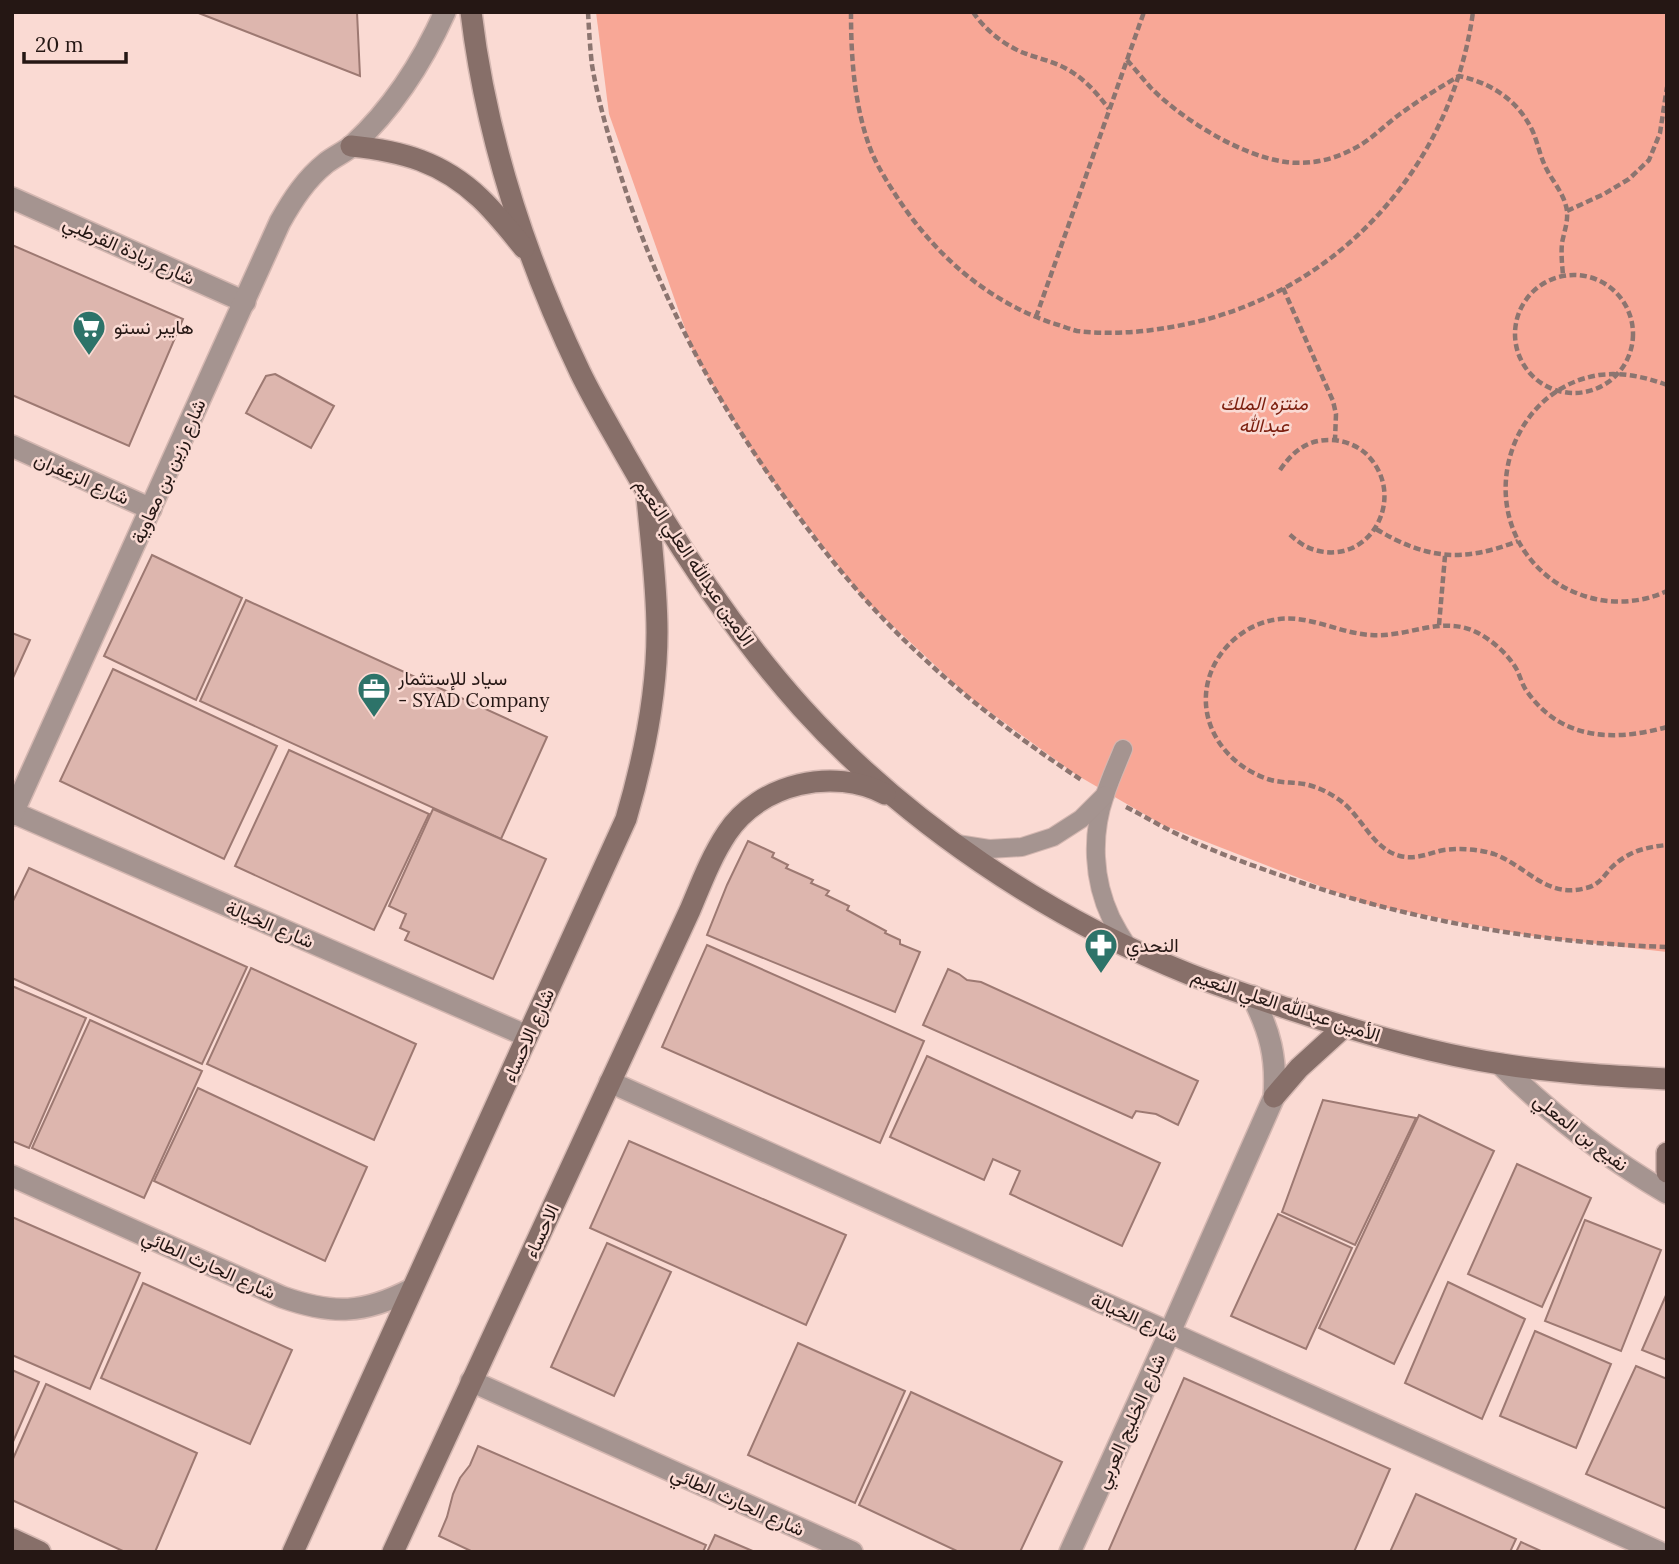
<svg xmlns="http://www.w3.org/2000/svg" width="1679" height="1564" font-family="Lora,Vazirmatn,serif">
  <rect width="100%" height="100%" fill="#fadad3"/>
  <!-- green -->
  <polygon fill="#f8a796" points="596,12 1667,12 1667,952 1537,937 1366,904 1163,825 1075,774 968,696 863,598 761,466 694,354 609,114"/>
  <!-- building -->
  <g fill="#ddb6ae" stroke="#9d7972" stroke-width="2">
    <polygon points="196,12 357,12 360,76"/>
    <polygon points="12,245 183,319 129,446 12,395"/>
    <polygon points="275,374 334,406 311,448 246,413 266,376"/>
    <polygon points="152,555 242,598 196,700 104,656"/>
    <polygon points="246,600 547,737 501,839 200,701"/>
    <polygon points="12,633 30,640 12,680"/>
    <polygon points="113,669 277,746 224,859 60,781"/>
    <polygon points="289,750 429,814 374,930 235,866"/>
    <polygon points="433,809 546,859 493,979 405,940 409,932 400,928 406,914 389,906"/>
    <polygon points="748,841 774,853 772,857 788,865 786,868 813,880 811,883 829,891 826,895 849,906 847,910 886,931 885,933 900,940 900,944 920,952 895,1012 707,935 727,885"/>
    <polygon points="29,868 247,967 202,1064 12,978 12,903"/>
    <polygon points="707,945 924,1041 880,1143 662,1047"/>
    <polygon points="251,968 416,1044 374,1140 207,1064"/>
    <polygon points="948,969 959,974 967,980 981,982 1198,1081 1178,1125 1156,1114 1136,1111 1132,1118 923,1025"/>
    <polygon points="12,986 86,1018 29,1148 12,1141"/>
    <polygon points="90,1020 202,1071 144,1198 32,1148"/>
    <polygon points="927,1056 1160,1163 1122,1246 1010,1194 1020,1171 993,1159 984,1180 890,1137"/>
    <polygon points="198,1088 367,1167 325,1261 154,1181"/>
    <polygon points="1323,1100 1416,1118 1355,1245 1282,1212"/>
    <polygon points="1419,1115 1494,1151 1394,1364 1319,1328"/>
    <polygon points="629,1141 846,1235 806,1325 590,1228"/>
    <polygon points="1517,1164 1591,1198 1542,1307 1468,1274"/>
    <polygon points="1278,1214 1352,1248 1306,1349 1231,1316"/>
    <polygon points="12,1217 140,1273 90,1389 12,1355"/>
    <polygon points="1585,1220 1661,1250 1621,1351 1545,1321"/>
    <polygon points="607,1243 671,1272 614,1396 551,1367"/>
    <polygon points="1448,1282 1525,1319 1482,1419 1405,1383"/>
    <polygon points="143,1283 292,1350 250,1444 101,1378"/>
    <polygon points="1667,1293 1667,1360 1642,1350"/>
    <polygon points="1535,1331 1611,1364 1576,1448 1500,1416"/>
    <polygon points="798,1343 905,1391 855,1503 748,1455"/>
    <polygon points="1636,1366 1667,1379 1667,1509 1586,1474"/>
    <polygon points="12,1370 39,1382 12,1444"/>
    <polygon points="1184,1378 1390,1469 1354,1552 1108,1552"/>
    <polygon points="46,1384 197,1453 155,1552 125,1552 12,1500 12,1461"/>
    <polygon points="911,1392 1062,1462 1020,1552 959,1552 859,1505"/>
    <polygon points="478,1446 706,1545 703,1552 473,1552 439,1536 447,1517 453,1494 460,1478 470,1465"/>
    <polygon points="1416,1494 1516,1539 1510,1552 1390,1552"/>
    <polygon points="715,1535 755,1552 707,1552"/>
    <polygon points="1521,1542 1543,1552 1516,1552"/>
  </g>
  <g fill="none" stroke-linecap="round" stroke-linejoin="round">
    <defs>
      <g id="lane">
        <path d="M1123,749C1117,764 1110,779 1105,795C1091,835 1093,880 1111,918C1116,928 1122,938 1128,947"/>
        <polyline points="957,844 989,849 1022,847 1053,837 1081,819 1105,795"/>
      </g>
      <g id="street">
        <polyline points="12,198 245,302"/>
        <polyline points="12,446 151,509"/>
        <polyline points="12,812 527,1036"/>
        <path d="M12,815L280,222C293,199 306,179 326,163C335,156 345,152 353,145C393,108 423,61 445,12"/>
        <path d="M1500,1064C1552,1116 1604,1156 1667,1193"/>
        <polyline points="610,1082 1659,1552"/>
        <path d="M12,1176L282,1297C333,1315 364,1314 412,1289"/>
        <polyline points="471,1381 852,1552"/>
        <path d="M1070,1552L1170,1332L1274,1097C1277,1058 1270,1031 1252,996"/>
      </g>
      <g id="secondary">
        <path d="M471,12C486,137 526,259 580,372C594,401 611,429 626,456C677,546 733,631 802,708C905,822 1047,917 1189,974C1222,987 1256,998 1289,1009C1358,1032 1429,1053 1501,1064C1556,1073 1611,1076 1667,1079"/>
        <path d="M351,146C402,151 442,162 480,198C496,213 510,231 524,248"/>
        <polyline points="1274,1097 1299,1068 1344,1027"/>
        <polyline points="1667,1153 1667,1172"/>
        <polyline points="12,1539 40,1552"/>
        <path d="M293,1552L626,819C644,758 657,696 657,632C657,587 651,542 647,497"/>
        <path d="M393,1552L690,910C701,884 711,857 727,833C760,783 834,767 885,794"/>
      </g>
    </defs>
    <!-- lane casing -->
    <use href="#lane" stroke="#d4b7b1" stroke-width="20"/>
    <!-- street casing -->
    <use href="#street" stroke="#d4b7b1" stroke-width="24"/>
    <!-- secondary casing -->
    <use href="#secondary" stroke="#d4b7b1" stroke-width="24"/>
    <!-- path -->
    <g stroke="#8c7570" stroke-width="4.5" stroke-dasharray="7 3.5" stroke-linecap="butt">
      <path d="M588,12C589,30 590,48 592,65C598,101 609,138 620,173C658,295 716,403 791,506C829,559 871,610 919,654C970,702 1025,743 1083,781"/>
      <path d="M851,12C851,58 854,104 870,148C876,164 886,180 895,194C933,253 985,300 1052,323C1060,325 1069,329 1077,331C1121,336 1166,330 1208,319C1351,279 1453,158 1473,12"/>
      <path d="M973,12C985,30 1004,45 1024,53C1037,58 1052,61 1065,68C1084,78 1096,92 1109,109"/>
      <path d="M1127,60C1135,69 1143,79 1151,88C1183,120 1241,156 1286,162C1309,165 1333,160 1353,149C1370,141 1385,125 1400,114C1419,100 1439,88 1459,76C1492,83 1519,101 1533,132C1538,144 1540,156 1546,168C1553,182 1565,195 1567,211C1568,223 1564,232 1562,243C1561,254 1562,264 1563,275"/>
      <polyline points="1567,211 1604,194 1629,179 1649,160 1660,133 1667,87"/>
      <circle cx="1574" cy="334" r="59"/>
      <polyline points="1283,288 1333,401 1336,414 1335,440"/>
      <polyline points="1036,317 1144,12"/>
      <path d="M1667,385C1645,377 1623,372 1599,375C1517,388 1480,486 1525,552C1539,572 1557,586 1579,594C1607,605 1639,604 1667,591"/>
      <path d="M1280,470C1293,451 1308,439 1332,440C1347,441 1361,447 1370,458C1406,499 1370,566 1315,550C1304,547 1296,540 1288,533"/>
      <path d="M1376,529C1426,559 1462,563 1518,541"/>
      <polyline points="1439,625 1445,556"/>
      <path d="M1667,727C1613,742 1560,740 1526,690C1522,684 1520,676 1517,670C1508,654 1492,640 1476,632C1441,615 1407,638 1371,635C1337,633 1307,613 1273,620C1246,625 1221,646 1211,672C1193,719 1224,766 1271,780C1282,783 1293,782 1304,784C1315,786 1326,791 1335,797C1361,812 1370,848 1400,856C1416,860 1429,853 1444,850C1461,848 1478,849 1494,854C1527,866 1546,899 1586,888C1599,885 1603,877 1611,868C1627,852 1645,847 1667,845"/>
      <path d="M1126,807C1142,815 1157,824 1173,832C1211,851 1251,865 1291,879C1412,921 1539,943 1667,947"/>
    </g>
    <!-- lane -->
    <use href="#lane" stroke="#a59490" stroke-width="18"/>
    <!-- street -->
    <use href="#street" stroke="#a59490" stroke-width="21"/>
    <!-- secondary -->
    <use href="#secondary" stroke="#876f69" stroke-width="21"/>
  </g>
  <!-- icons -->
  <defs>
    <symbol id="supermarket-pin" viewBox="-11 -11 22 30"><path d="M0 17L-7.5 6A9.5 9.5 0 1 1 7.5 6Z" fill="#2d7369" stroke="#fadad3"/><path d="M-6-5.5h2.5l.6 2H6L4.5 2H-2.5L-4.4-4H-6ZM-1.5 3.2a1.3 1.3 0 1 0 .1 0ZM3 3.2a1.3 1.3 0 1 0 .1 0Z" fill="#fff"/></symbol>
    <symbol id="office-pin" viewBox="-11 -11 22 30"><path d="M0 17L-7.5 6A9.5 9.5 0 1 1 7.5 6Z" fill="#2d7369" stroke="#fadad3"/><path d="M-6-3h4V-5.5h4V-3h4V5H-6ZM-1-4.5V-3h2v-1.5ZM-6 0V1H6V0Z" fill="#fff"/></symbol>
    <symbol id="pharmacy-pin" viewBox="-11 -11 22 30"><path d="M0 17L-7.5 6A9.5 9.5 0 1 1 7.5 6Z" fill="#2d7369" stroke="#fadad3"/><path d="M-2-6h4v4h4v4h-4v4h-4v-4h-4v-4h4Z" fill="#fff"/></symbol>
  </defs>
  <g fill-rule="evenodd">
    <use href="#supermarket-pin" x="70" y="308" width="38" height="52"/>
    <use href="#office-pin" x="355" y="670" width="38" height="52"/>
    <use href="#pharmacy-pin" x="1082" y="926" width="38" height="52"/>
  </g>
  <g text-anchor="middle" dominant-baseline="central" stroke-width="5" stroke-linejoin="round" paint-order="stroke">
    <!-- street labels -->
    <g font-size="19" fill="#251714" stroke="#fadad3">
      <text transform="translate(129 250) rotate(24)">شارع زيادة القرطبي</text>
      <text transform="translate(168 471) rotate(-66)">شارع رزين بن معاوية</text>
      <text transform="translate(82 478) rotate(24)">شارع الزعفران</text>
      <text transform="translate(695 562) rotate(56)">الأمين عبدالله العلي النعيم</text>
      <text transform="translate(270 924) rotate(23)">شارع الخيالة</text>
      <text transform="translate(1286 1005) rotate(18)">الأمين عبدالله العلي النعيم</text>
      <text transform="translate(528 1035) rotate(-66)">شارع الاحساء</text>
      <text transform="translate(1581 1132) rotate(38)">نفيع بن المعلي</text>
      <text transform="translate(541 1231) rotate(-65)">الاحساء</text>
      <text transform="translate(209 1264) rotate(24)">شارع الحارث الطائي</text>
      <text transform="translate(1135 1317) rotate(24)">شارع الخيالة</text>
      <text transform="translate(1130 1421) rotate(-66)">شارع الخليج العربي</text>
      <text transform="translate(738 1501) rotate(24)">شارع الحارث الطائي</text>
    </g>
    <!-- poi labels -->
    <g font-size="19" fill="#251714" stroke="#fadad3" text-anchor="start">
      <text x="114" y="327">هايبر نستو</text>
      <text x="398" y="678">سياد للإستثمار<tspan x="398" dy="22">- SYAD Company</tspan></text>
      <text x="1126" y="945">النحدي</text>
    </g>
    <!-- park labels -->
    <g font-size="19" font-style="italic" fill="#7b1e0e" stroke="#fadad3">
      <text x="1264" y="403">منتزه الملك<tspan x="1264" dy="22">عبدالله</tspan></text>
    </g>
  </g>
  <!-- border -->
  <rect width="1679" height="1564" fill="none" stroke="#251714" stroke-width="28"/>
  <!-- scale -->
  <path d="M24 52v10h102v-10" fill="none" stroke="#251714" stroke-width="3.5"/>
  <text x="35" y="52" font-size="21" fill="#251714" stroke="#fadad3" stroke-width="5" paint-order="stroke">20 m</text>
</svg>
